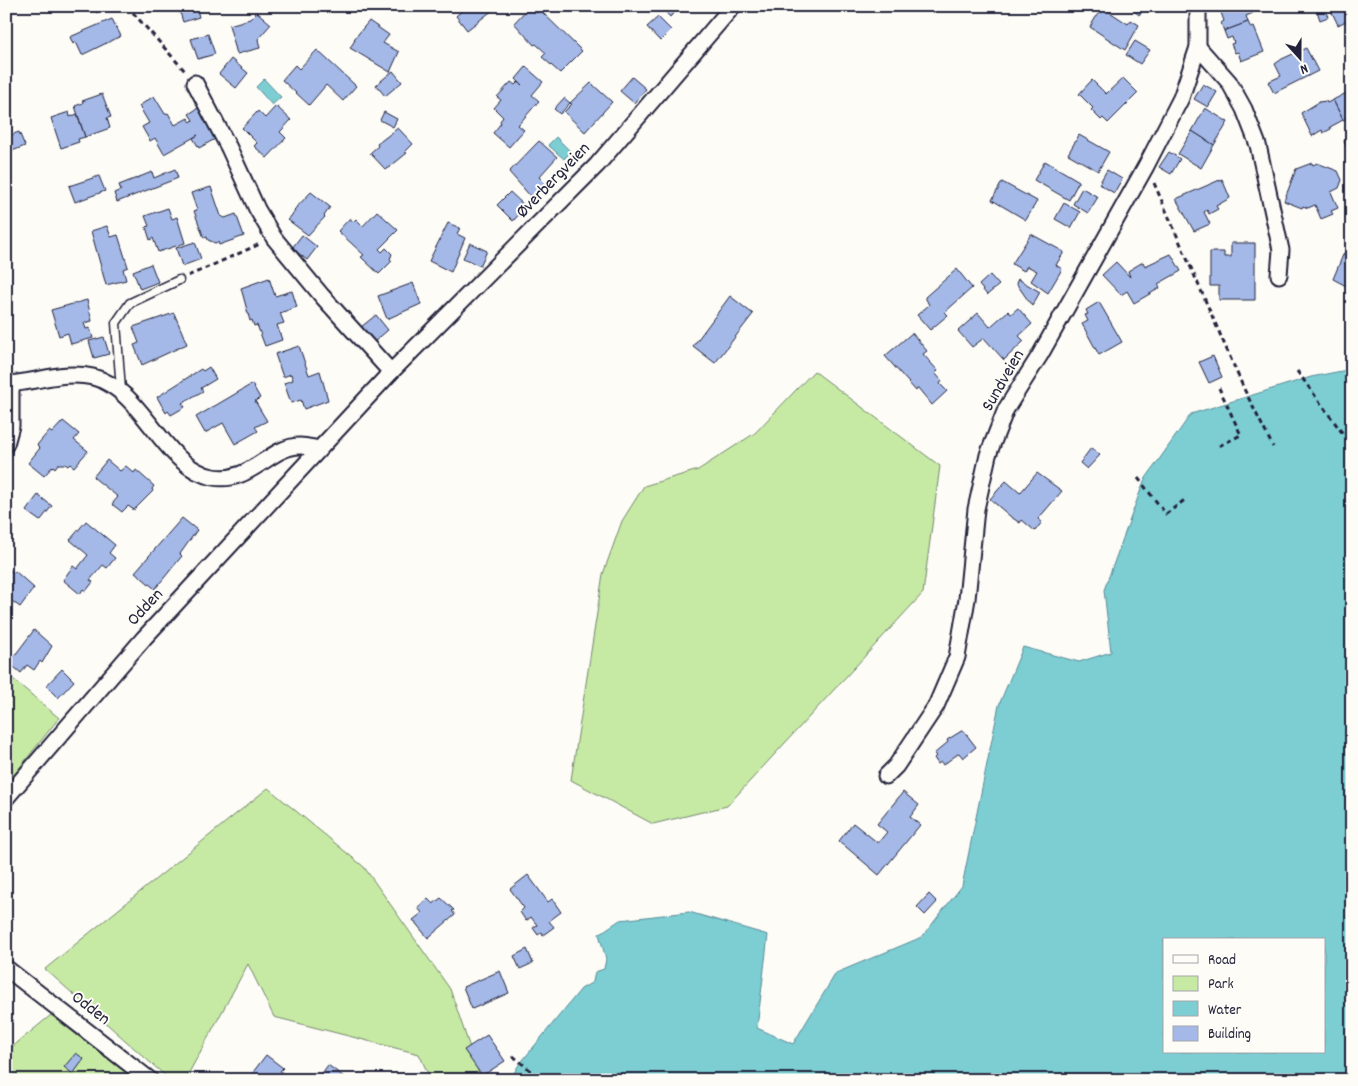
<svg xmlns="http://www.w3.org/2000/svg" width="1358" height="1086" font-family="Dekko,sans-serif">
  <rect width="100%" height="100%" fill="#fdfcf7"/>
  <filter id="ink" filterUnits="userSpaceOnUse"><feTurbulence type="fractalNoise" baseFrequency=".02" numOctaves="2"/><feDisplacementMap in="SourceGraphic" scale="10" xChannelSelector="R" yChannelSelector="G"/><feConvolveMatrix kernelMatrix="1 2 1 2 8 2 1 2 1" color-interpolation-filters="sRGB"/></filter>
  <g filter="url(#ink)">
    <!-- green -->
    <g fill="#c6eaa3" stroke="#74866f">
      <polygon points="814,371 940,466 923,593 727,806 653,824 571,780 603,574 622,521 644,486 698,470 755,433"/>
      <polygon points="6,673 59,718 6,785"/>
      <polygon points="268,788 364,867 450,989 481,1080 431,1080 419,1054 274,1017 248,964 185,1080 170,1080 45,969"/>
      <polygon points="51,1015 135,1080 6,1080 6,1052"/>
    </g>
    <!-- water -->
    <g fill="#7cced3" stroke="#588996" fill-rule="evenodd">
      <polygon points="264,79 281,97 272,105 256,87"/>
      <polygon points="556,137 571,152 564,159 548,145"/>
      <path d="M1352,369V1080H510L518,1066L581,989L593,982L595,972L604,969L606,959L599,934L620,920L689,912L768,935L757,1028L793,1044L836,973L922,937L962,886L999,705L1023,647L1079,662L1111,652L1104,590L1144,481L1191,414L1311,377ZM1164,940H1324V1052H1164Z"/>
    </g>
    <!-- building -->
    <g fill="#a4b9e8" stroke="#22223b">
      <polygon points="90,6 103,6 97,13"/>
      <polygon points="178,6 196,6 199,17 183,22"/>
      <polygon points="490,6 493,10 467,30 456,16 467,6"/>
      <polygon points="530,6 537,13 540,10 582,51 560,73 542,57 546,53 536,44 534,45 514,23"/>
      <polygon points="660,6 680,6 670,17"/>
      <polygon points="1132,6 1147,6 1139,15 1132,9"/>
      <polygon points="1251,6 1253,13 1246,16 1248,22 1224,31 1221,23 1224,21 1219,7"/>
      <polygon points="1329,6 1352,6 1352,18 1338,25"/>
      <polygon points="1102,7 1128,24 1131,20 1139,25 1125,50 1090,27"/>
      <polygon points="1324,7 1328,17 1320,20 1317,11"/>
      <polygon points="257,12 271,24 258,39 260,48 237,54 229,25 250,19"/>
      <polygon points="658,17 671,30 660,41 647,27"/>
      <polygon points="112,19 121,36 82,55 76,42 73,44 70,37"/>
      <polygon points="369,21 389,35 383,43 399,52 390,72 350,48 355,40 354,39"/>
      <polygon points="1248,22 1251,28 1254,27 1264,52 1241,61 1238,52 1235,53 1231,44 1234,43 1232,37 1227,39 1224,31"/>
      <polygon points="208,34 215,54 198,59 191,39"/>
      <polygon points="1135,41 1150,50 1140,64 1126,55"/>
      <polygon points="1306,48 1318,71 1274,93 1268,82 1281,76 1275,64 1282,59"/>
      <polygon points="317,50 356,86 343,101 326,85 309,105 282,80 295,65 299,69"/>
      <polygon points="231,59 248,73 236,88 219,74"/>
      <polygon points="526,67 543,82 532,95 539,101 518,125 524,130 509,147 493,133 501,123 500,121 503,117 494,108 501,100 497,97 511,82 515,85 518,82 522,85 516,79"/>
      <polygon points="393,71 402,82 385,96 376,85"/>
      <polygon points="632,77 646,89 634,103 620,91"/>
      <polygon points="1123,78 1138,93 1108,123 1103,118 1101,120 1091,110 1093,108 1079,94 1092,80 1106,94"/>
      <polygon points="591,83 612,102 585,132 564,112 572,104 570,103"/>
      <polygon points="1203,84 1217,92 1208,107 1194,99"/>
      <polygon points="1352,90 1352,118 1351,116 1343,120 1333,100"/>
      <polygon points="102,94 111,117 107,118 110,128 85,137 75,106 83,103 82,101"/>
      <polygon points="154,96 165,114 168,113 175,125 188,118 191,122 193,120 189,114 198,108 215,139 199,148 193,138 198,135 164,154 155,138 150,141 142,127 149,123 139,106"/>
      <polygon points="564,98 570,103 560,114 554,109"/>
      <polygon points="1333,100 1343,120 1330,127 1331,129 1323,133 1322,130 1312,136 1301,113 1319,102 1326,101 1327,103"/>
      <polygon points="276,106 291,120 280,132 286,138 267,158 254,146 257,143 242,128 258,111 265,118"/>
      <polygon points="1205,108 1228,122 1214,145 1192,131"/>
      <polygon points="69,112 70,117 77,114 85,137 78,139 79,142 61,148 51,118"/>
      <polygon points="384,112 397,119 393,127 380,120"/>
      <polygon points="398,128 413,144 405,152 407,153 386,170 370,153 378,146 377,144"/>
      <polygon points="1192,131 1214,145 1201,168 1178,154"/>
      <polygon points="6,132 8,136 19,132 25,146 7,153"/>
      <polygon points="1079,135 1109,152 1098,171 1068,154"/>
      <polygon points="1352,138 1352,157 1350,158 1344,141"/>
      <polygon points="539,141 557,157 539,177 546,184 532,198 509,172"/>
      <polygon points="1169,152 1180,159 1171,174 1159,167"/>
      <polygon points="1045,161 1079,181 1069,200 1034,180"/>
      <polygon points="1312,163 1313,165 1317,163 1338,171 1342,180 1339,188 1331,192 1338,208 1331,211 1333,214 1321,219 1315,205 1308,208 1303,206 1302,208 1284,201 1296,169"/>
      <polygon points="175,169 178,178 117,202 114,193 121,190 119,185 152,172 154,178"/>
      <polygon points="1107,170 1122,179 1114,193 1099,184"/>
      <polygon points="99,176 105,191 75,202 69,186"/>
      <polygon points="1222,179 1230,198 1216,206 1218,209 1209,214 1207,210 1204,212 1210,224 1194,231 1176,199"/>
      <polygon points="1002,182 1037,201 1026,220 992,200"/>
      <polygon points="211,187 221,216 225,218 236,214 244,236 219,245 218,242 215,243 208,240 207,237 204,238 194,211 197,210 191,193"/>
      <polygon points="1082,188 1098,197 1088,213 1073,204"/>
      <polygon points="311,192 330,207 324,216 325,217 308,235 288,220 295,211 294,210"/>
      <polygon points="510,192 526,207 513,221 497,205"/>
      <polygon points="1064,203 1080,212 1071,228 1055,219"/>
      <polygon points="168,208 172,219 177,217 185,243 158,252 153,238 150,240 146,227 149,226 145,216"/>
      <polygon points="377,211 398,230 379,249 382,252 386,248 392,254 390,259 392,261 379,274 361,257 364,255 338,231 350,218 353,222 356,219 363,226"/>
      <polygon points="448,223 460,228 457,234 465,238 451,272 429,261"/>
      <polygon points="107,226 111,237 118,235 128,267 123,269 126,280 106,285 91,231"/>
      <polygon points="1031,234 1064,252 1056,265 1062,269 1048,293 1031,281 1037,271 1027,266 1024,271 1012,264"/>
      <polygon points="302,235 317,247 307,260 292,248"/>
      <polygon points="195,242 201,259 182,266 176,248"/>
      <polygon points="470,243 487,251 480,266 463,258"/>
      <polygon points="1231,243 1255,243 1255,300 1219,300 1219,286 1210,286 1210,252 1224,252 1224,257 1231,257"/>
      <polygon points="1352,244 1352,289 1333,279 1343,255"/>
      <polygon points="1171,254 1181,271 1158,284 1160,288 1134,303 1127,291 1121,295 1102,275 1116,262 1130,277 1128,271 1143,262 1145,266"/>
      <polygon points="151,264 158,282 140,289 133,271"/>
      <polygon points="957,269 972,288 945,312 948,315 930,330 917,315 929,305 925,297"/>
      <polygon points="990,275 999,285 987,295 979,285"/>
      <polygon points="269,278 275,296 292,291 297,307 280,313 284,323 277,325 282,340 265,346 257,325 254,326 252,320 250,321 241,288"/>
      <polygon points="1018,279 1040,292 1032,306 1016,283"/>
      <polygon points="413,283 421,304 387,319 378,296"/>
      <polygon points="730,296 753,314 715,363 693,346"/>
      <polygon points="87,300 92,321 84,323 86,329 90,328 93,338 71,344 68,333 59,336 51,310"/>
      <polygon points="1099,302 1122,342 1099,355 1082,324 1088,321 1085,315 1088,314 1086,310"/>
      <polygon points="1018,308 1032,324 1019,336 1024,341 1004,360 984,338 972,347 958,331 978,313 990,327 1008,311 1011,314"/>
      <polygon points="174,313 187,344 142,365 134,345 139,343 133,327"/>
      <polygon points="376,315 388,330 374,342 361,327"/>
      <polygon points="912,333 927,351 923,354 938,371 935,373 942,381 940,384 947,391 932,405 918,388 916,391 885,356"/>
      <polygon points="104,337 109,354 94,358 89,341"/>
      <polygon points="299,346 309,375 320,371 328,400 304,409 301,400 291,403 284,383 293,380 291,374 283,377 275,354"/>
      <polygon points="1213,356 1222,377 1209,383 1199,362"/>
      <polygon points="209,367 216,379 201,388 203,391 182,403 185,407 171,415 168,411 166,413 157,397 201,369 203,371"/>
      <polygon points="252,384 260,398 255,401 267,421 255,427 258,431 235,444 223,423 205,433 196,417"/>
      <polygon points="63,421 79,434 74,440 88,451 74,467 70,464 68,466 65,464 58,464 55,468 53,466 44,476 28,463 40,448 37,445 49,431 52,433"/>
      <polygon points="1091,448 1100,455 1087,469 1080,463"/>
      <polygon points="107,460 120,471 126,466 134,473 136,470 154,486 152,489 153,491 134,510 128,506 122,512 112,504 118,497 93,477"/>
      <polygon points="1037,473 1062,491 1038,519 1042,522 1035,531 1022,520 1020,523 1011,517 990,499 1006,481 1020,493"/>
      <polygon points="38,495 52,506 40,521 26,511"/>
      <polygon points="182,518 197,530 180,554 182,556 155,589 135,572"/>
      <polygon points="86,521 115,545 109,553 115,558 107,568 103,565 90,580 93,582 86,591 83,589 80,594 63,580 73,566 77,569 88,555 70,540"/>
      <polygon points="6,567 14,573 15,571 34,588 20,607 9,599 6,602"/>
      <polygon points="34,630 52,646 42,663 40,661 34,670 27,665 21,673 9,663"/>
      <polygon points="62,669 74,681 58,698 46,686"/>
      <polygon points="963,730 976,747 963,758 959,753 943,765 941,762 938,764 934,758 936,756 934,754 948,742 947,740"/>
      <polygon points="903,792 919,805 910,817 920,825 879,875 839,841 853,823 878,843 887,832 877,824"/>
      <polygon points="528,875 548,902 552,899 561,912 549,921 554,927 543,935 542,932 538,935 533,928 537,925 531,917 526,921 520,912 524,908 510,889"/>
      <polygon points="929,894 937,902 925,915 917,907"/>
      <polygon points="441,898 454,910 452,911 455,915 428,938 413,920 422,913 418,908 428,899 433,904"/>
      <polygon points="527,949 533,963 520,969 514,956"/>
      <polygon points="500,971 509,993 472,1009 463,987"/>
      <polygon points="487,1035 505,1061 482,1076 464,1050"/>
      <polygon points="76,1053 84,1059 73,1074 64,1067"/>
      <polygon points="266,1055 283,1068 280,1071 291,1080 247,1080"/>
      <polygon points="328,1065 348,1080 317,1080"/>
    </g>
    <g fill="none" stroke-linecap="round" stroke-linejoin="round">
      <defs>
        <polyline id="lane" points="121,390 116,323 130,303 179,280"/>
        <g id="street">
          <polyline points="1198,47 1229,82 1244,109 1258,145 1281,250 1279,275"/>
          <polyline points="195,83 229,148 257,209 274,238 322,296 391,372"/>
          <path d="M6,384C35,383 63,370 93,377C144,390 163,468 213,477C250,484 270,446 300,446C306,446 313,448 319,449"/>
          <polyline points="6,444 11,426 11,384"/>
          <polyline points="886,776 896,766 936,706 957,657 967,599 976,509 988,455 1006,409 1040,355 1146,166 1181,98 1198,47 1198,6"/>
          <polyline points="6,798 144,638 391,372 597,165 733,6"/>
          <polyline points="6,968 150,1080"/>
        </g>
      </defs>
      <!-- lane casing -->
      <use href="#lane" stroke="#22223b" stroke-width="11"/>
      <!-- street casing -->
      <use href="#street" stroke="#22223b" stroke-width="19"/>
      <!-- path -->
      <g stroke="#22223b" stroke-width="3" stroke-dasharray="5 4" stroke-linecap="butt">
        <polyline points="127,6 185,71"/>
        <polyline points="1154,183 1244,389 1273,447"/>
        <polyline points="188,276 260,244"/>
        <polyline points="1297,371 1352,446"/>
        <polyline points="1219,446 1241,435 1219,388"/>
        <polyline points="1138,478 1166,514 1186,499"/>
        <polyline points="513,1056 542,1080"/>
      </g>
      <!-- lane -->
      <use href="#lane" stroke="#fdfcf7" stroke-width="8"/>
      <!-- street -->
      <use href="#street" stroke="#fdfcf7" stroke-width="15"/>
    </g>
  </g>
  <g text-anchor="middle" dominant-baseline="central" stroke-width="4" stroke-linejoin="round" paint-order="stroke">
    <!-- street labels -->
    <g font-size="18" fill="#22223b" stroke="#fdfcf7">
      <text transform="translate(554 181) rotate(-46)">Øverbergveien</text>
      <text transform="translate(1004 381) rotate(-60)">Sundveien</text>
      <text transform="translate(146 608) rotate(-47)">Odden</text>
      <text transform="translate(90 1009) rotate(38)">Odden</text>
    </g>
  </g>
  <!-- margin -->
  <rect width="1358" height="1086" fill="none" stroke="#fdfcf7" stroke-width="25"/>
  <rect x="12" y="12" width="1333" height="1061" fill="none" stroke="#22223b" stroke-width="2" filter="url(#ink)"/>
  <!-- legend -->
  <rect x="1163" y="938" width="162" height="115" fill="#fdfcf7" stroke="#a5a5ac"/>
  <rect x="1173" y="955" width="25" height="8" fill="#fdfcf7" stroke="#a5a5ac"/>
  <text x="1208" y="964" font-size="15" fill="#22223b">Road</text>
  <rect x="1173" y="976" width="25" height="15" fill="#c6eaa3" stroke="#a5a5ac"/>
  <text x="1208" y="988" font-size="15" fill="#22223b">Park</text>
  <rect x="1173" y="1001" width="25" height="15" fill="#7cced3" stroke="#a5a5ac"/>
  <text x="1208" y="1014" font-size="15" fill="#22223b">Water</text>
  <rect x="1173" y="1026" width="25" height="15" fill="#a4b9e8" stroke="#a5a5ac"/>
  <text x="1208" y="1038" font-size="15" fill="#22223b">Building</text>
  <!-- north arrow -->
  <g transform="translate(1300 58) rotate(159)" stroke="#fdfcf7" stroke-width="4" paint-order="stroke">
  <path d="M0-4L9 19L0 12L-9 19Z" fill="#22223b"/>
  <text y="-8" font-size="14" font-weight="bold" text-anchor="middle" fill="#22223b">N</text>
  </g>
</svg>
